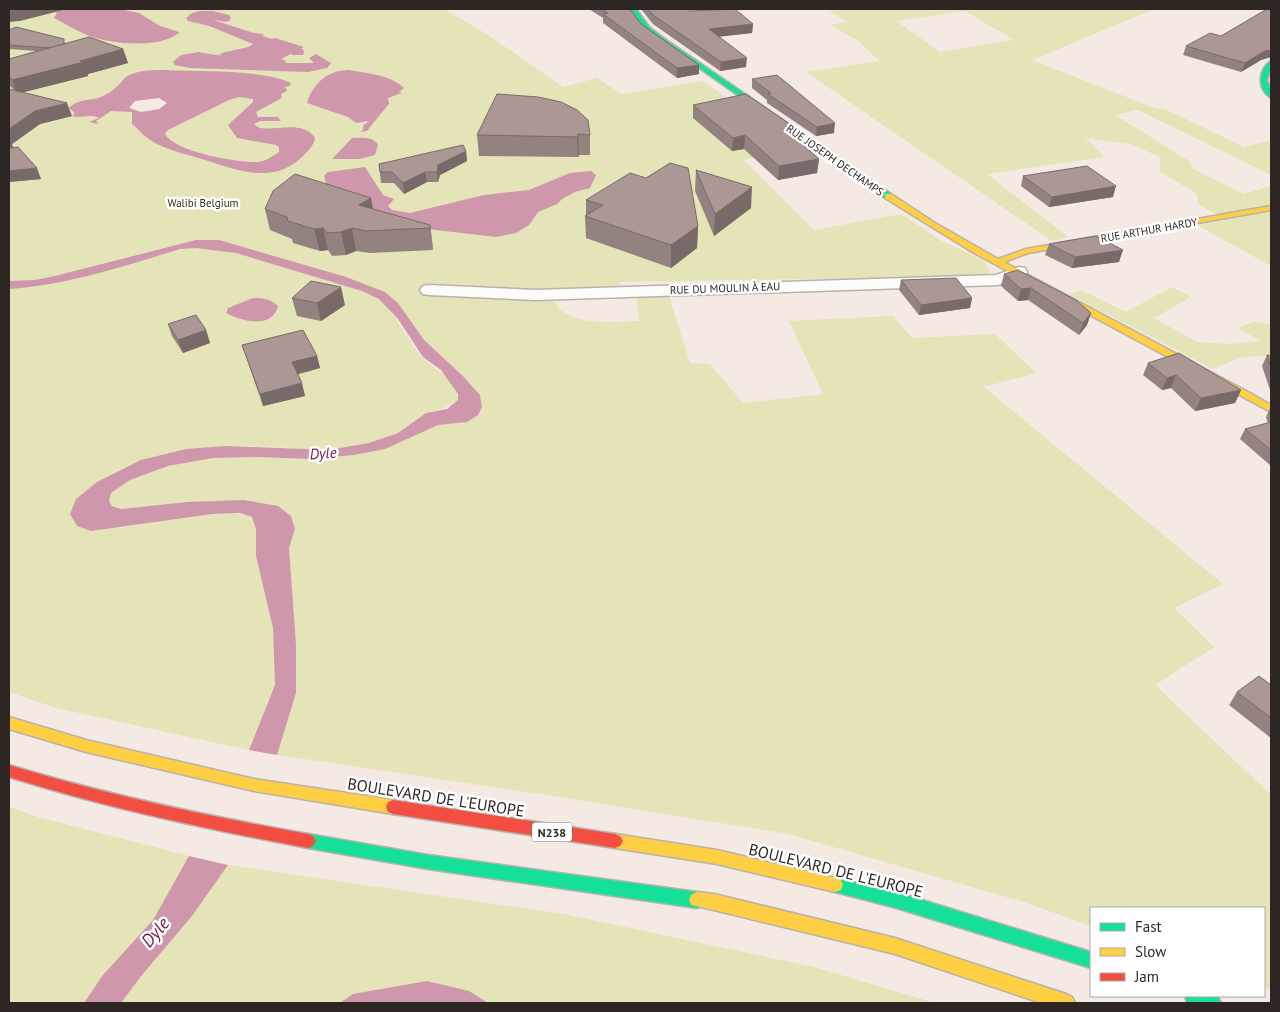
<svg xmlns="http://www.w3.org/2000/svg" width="1280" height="1012" font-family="'PT Sans',sans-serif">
  <rect width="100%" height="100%" fill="#f4e9e3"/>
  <!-- green -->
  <g fill="#e5e3b8" fill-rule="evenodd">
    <path d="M9,9H444L488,35L563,87L597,78L621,94L703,81L797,148L744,160L814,230L901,214L940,240L984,261L990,270L985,276L619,282L620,287L552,293C556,328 613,322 639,321L636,295L668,293L690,363L710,364L743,403L823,394L789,321L893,316L912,338L995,334L1036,373L984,387L1223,584L1174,608L1214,647L1155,685L1271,795V990L1264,987V908H1091V926L1024,902L788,834L547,795L277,755L296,693V644L289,548L295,529L291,516L187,502L121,509L112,507L109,501L111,493L130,480L168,466L213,458L259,457L309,459L354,455L385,449L422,431L438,425L467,422L478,415L482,407L480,395L462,375L424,340L397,303L386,307C401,322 408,342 422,357C434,370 459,380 458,400C443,411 442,407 427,413C417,417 409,427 399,432C379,443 352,448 330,450C312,451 294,448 276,447C199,445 139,448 76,499L120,528C156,523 219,506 252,517L256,529V556L273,628L275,685L249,750L56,708L9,692Z"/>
    <path d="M827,9H1154L1032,60L1152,107L1167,110L1244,147L1271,140V175L1138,110L1115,115L1189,161L1193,169L1244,194L1271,186V206L1218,215L1199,205L1196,193L1160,172V157L1130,144L1085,138L1105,157L987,174L1068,237L1052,241L806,72L879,61L860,42L831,25L847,22ZM965,11L1014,40L940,52L896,21Z"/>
    <polygon points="1271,211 1271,266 1197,225"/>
    <polygon points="1172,287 1191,297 1154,318 1197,342 1231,344 1261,341 1237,328 1254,322 1271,324 1271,355 1239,358 1213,369 1069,294 1081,290 1126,312"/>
    <polygon points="9,807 38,817 189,856 153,920 103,975 84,1003 9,1003"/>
    <polygon points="228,865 564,914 814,967 935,1003 488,1003 468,991 353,994 340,1003 121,1003 142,975 192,916"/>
  </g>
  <!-- water -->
  <g fill="#cf97ac" fill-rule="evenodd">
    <path d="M67,9H120L139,13L160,26L179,32V33C158,49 112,44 89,36C77,31 66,24 54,18L57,13L55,12Z"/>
    <path d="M202,13L221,15L218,17L220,19L213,21L217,24L246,32L263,34L264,35L254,38L263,42L275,38L304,47C288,55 273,65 256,68L258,65L253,64H215L213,61L224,59L220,55L222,53L248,47L253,44L192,19L193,15Z"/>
    <path d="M165,70C198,72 263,69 291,83L290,86L285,87L287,91L281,94L282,97L280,99L256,112L258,117H278L281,121H260L254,124C264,137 300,116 315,138C314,146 306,153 300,159C270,185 234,169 202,159C186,154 166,150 152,141C144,137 139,129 132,124V112L111,111L96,121L98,124L89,122L99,118C90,113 81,119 72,116L75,113L69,108C78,99 87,101 98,98C111,93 115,89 123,80C131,70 153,70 165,70ZM239,97L253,99V102L228,125L237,138L276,145L279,147V152C272,157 266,161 258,162C238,163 175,152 165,134L168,130L229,100Z"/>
    <path d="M349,70C369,74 389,74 404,88L399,92L402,93L388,98L389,104C381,114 374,121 367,131L360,132L363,130V126L369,121L356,123L348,117L307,103C313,83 328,70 349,70Z"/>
    <path d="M352,138C361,138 373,136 378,145L375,155L360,159H332Z"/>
    <polygon points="365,167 383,195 394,199 388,206 392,210 410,213 484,195 529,190 570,173 591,171 596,175 590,188 575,192 562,199 557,204 538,212 529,225 516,233 496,237 427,229 406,224 327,187 324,176 328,172"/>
    <path d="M196,240H219L346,277L385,292L398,303L424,340L462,375L480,395L482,407L478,415L467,422L438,425L385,449L354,455L309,459L259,457L213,458L168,466L130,480L111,493L109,501L112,506L121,509L187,502L244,500L278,506L291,516L295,529L289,548L296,644V693L277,755L249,750L275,685L273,628L256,556V529L252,517L240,513L212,514L91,531L77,526L70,514L76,499L97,482L141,460L186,449L226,446L329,450L369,443L398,433L426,413L447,409L458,400V394L441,370L423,357L398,319L379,299L362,291L236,253L196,248L180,249C125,266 67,285 9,289V281L35,280L55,276Z"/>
    <path d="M253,298C263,298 271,299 278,306C272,330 241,321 226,313L228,308Z"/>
    <polygon points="189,856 228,865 192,916 142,975 121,1003 84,1003 103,975 153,920"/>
    <polygon points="427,981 469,991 488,1003 340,1003 353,994"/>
  </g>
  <!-- pier -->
  <polygon fill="#f4e9e3" points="159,98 167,103 159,109 141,112 129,108 135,101"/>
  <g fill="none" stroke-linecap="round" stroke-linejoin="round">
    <!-- canal -->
    <g fill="#cf97ac" fill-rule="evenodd">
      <polygon points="200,11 213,11 229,15 231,18 229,21 225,22 207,18 303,49 304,52 303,55 293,55 210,26 188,21 186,18 192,13"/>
      <path d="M199,52C226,58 253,57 280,59L285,60L286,63H314L309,58L316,54L331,63L327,68L308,72L190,68L175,65L173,62L181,55Z"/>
    </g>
    <defs>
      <polygon id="street" points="1019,267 1025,268 1027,272 1025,276 998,285 536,300 429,295 423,294 420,290 423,286 429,285 536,290 996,275"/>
      <g id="fast">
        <polygon points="631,9 636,9 649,27 666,40 891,194 891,198 885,198 662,42 645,29"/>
        <path d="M1271,61V67L1267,80L1271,92V98C1257,89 1258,70 1271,61Z"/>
        <polygon points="308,834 428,855 697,892 703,895 705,900 703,905 697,908 428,869 308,848 303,846 300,841 303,836"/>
        <polygon points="835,878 893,891 1091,952 1091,968 893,907 835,892 829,890 827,885 829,880"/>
        <polygon points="1185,996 1215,996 1218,997 1221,1003 1190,1003 1187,1002"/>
      </g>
      <g id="slow">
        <polygon points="885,194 891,194 935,223 998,259 1026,249 1271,206 1271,210 1028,253 1004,262 1250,393 1271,405 1271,412 974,253 885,198"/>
        <polygon points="9,717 86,740 254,779 393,800 398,802 400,807 398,812 393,814 254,791 86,752 9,729"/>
        <polygon points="615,834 717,850 835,878 841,880 843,885 841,890 835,892 717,864 615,848 610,846 607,841 610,836"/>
        <polygon points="697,892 714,894 895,938 1066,994 1072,997 1075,1003 1041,1003 895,954 714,910 691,905 689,900 691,895"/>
      </g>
      <g id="jam">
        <path d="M9,765C107,795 207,816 308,834L313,836L316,841L313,846L308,848C207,829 107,808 9,777Z"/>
        <polygon points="393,800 615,834 620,836 623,841 620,846 615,848 393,814 388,812 386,807 388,802"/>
      </g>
    </defs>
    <!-- street casing -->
    <use href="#street" stroke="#b9b1ac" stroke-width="3"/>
    <!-- fast casing -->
    <use href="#fast" stroke="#b9b1ac" stroke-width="3"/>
    <!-- slow casing -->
    <use href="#slow" stroke="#b9b1ac" stroke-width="3"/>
    <!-- jam casing -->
    <use href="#jam" stroke="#b9b1ac" stroke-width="3"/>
    <!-- street -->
    <use href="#street" fill="#fdfcfb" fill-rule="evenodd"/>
    <!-- fast -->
    <use href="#fast" fill="#16e098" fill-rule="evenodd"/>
    <!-- slow -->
    <use href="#slow" fill="#ffcf43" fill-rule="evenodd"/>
    <!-- jam -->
    <use href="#jam" fill="#f24e42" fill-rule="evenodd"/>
  </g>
  <!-- wall -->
  <g fill="#938380">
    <polygon points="589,9 630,9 641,24 699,74 677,78 603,23 603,18"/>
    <polygon points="641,9 688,9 690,11 753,24 752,33 719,36 746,67 720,71 653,24"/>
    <polygon points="1271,9 1271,57 1261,60 1241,72 1183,55 1186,46 1221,36"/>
    <polygon points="9,30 66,43 123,49 128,63 88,74 88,76 23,92 72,116 40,124 12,144 13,147 41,179 9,182 14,90 9,85 9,59 36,51 9,49"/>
    <polygon points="752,79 834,133 816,136 767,103 767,100 752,88"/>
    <polygon points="497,94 590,135 590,155 579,155 578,157 479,156 477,135"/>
    <polygon points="693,105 794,136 819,159 817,173 778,180 744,149 732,151 693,118"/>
    <polygon points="466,151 467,161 440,175 438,182 427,182 404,194 394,183 381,183 379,164"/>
    <polygon points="696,170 751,208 714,236 695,191"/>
    <polygon points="1023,176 1113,197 1049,207 1021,186"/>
    <polygon points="586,200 698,226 697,248 671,268 586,238 585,216 586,215"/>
    <polygon points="265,209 373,209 430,225 433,250 370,253 356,251 346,255 332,256 328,250 320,251 293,243 292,239 270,230"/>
    <polygon points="1049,244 1119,262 1072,268 1045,255"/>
    <polygon points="1004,274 1091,313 1087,325 1079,335 1028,300 1018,301 1001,286"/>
    <polygon points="901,280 972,298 970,308 919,315 899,290"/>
    <polygon points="292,298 345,305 321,321 297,316"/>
    <polygon points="168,324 206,330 210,343 183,353 172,336"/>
    <polygon points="242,345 317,356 320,368 298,374 305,396 263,406"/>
    <polygon points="1267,355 1271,356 1271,393 1262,366"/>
    <polygon points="1148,363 1241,390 1235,403 1195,411 1171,388 1162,390 1143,375"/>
    <polygon points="1271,406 1271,466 1240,439 1245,429 1268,423 1266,417"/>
    <polygon points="1271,685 1271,738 1229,705 1237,692"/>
  </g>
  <!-- shaded-wall -->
  <g fill="#786a68">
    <polygon points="22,9 67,9 20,21 9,22 9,11"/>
    <polygon points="753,24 752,33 709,38 709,29"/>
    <polygon points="123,49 128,63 88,74 88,76 17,94 12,80"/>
    <polygon points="1271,50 1271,57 1261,60 1241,72 1245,63 1265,51"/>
    <polygon points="747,58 746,67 720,71 721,62"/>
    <polygon points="699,65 699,74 677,78 677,68"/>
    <polygon points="67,103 72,116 40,124 12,144 13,148 9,150 9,129 35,111"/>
    <polygon points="835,123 834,133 816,136 817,127"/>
    <polygon points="794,127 793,141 785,129"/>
    <polygon points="578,134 579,155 578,157 577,137"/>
    <polygon points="745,135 744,149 732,151 733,138"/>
    <polygon points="466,151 467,161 440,175 438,182 437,172 438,165"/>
    <polygon points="819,159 817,173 778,180 779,166"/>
    <polygon points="37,168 41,179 9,182 9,171"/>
    <polygon points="425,172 427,182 404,194 403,183"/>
    <polygon points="1116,186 1113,197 1049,207 1052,197"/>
    <polygon points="752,187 751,208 714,236 715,214"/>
    <polygon points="371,198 375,219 359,205"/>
    <polygon points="430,225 433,248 433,250 430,228"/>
    <polygon points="698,226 697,248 671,268 671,245"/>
    <polygon points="323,228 328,250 320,251 314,229"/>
    <polygon points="352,228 356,251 346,255 341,232"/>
    <polygon points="1123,250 1119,262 1072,268 1075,257"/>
    <polygon points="341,287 345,305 321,321 317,303"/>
    <polygon points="1031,288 1028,300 1018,301 1021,289"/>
    <polygon points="972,298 970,308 919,315 921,305"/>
    <polygon points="1091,313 1087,325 1079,335 1083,323"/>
    <polygon points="206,330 210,343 183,353 178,340"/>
    <polygon points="317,356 320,368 295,375 292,362"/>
    <polygon points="1176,375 1171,388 1162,390 1167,378"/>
    <polygon points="302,383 305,396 263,406 260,394"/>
    <polygon points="1241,390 1235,403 1195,411 1201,398"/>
  </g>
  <!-- building -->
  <g fill="#ab9895" stroke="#786a68">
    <polygon points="9,9 22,9 9,11"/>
    <polygon points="602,9 630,9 641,24 699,65 677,68 603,14 608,13"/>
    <polygon points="648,9 688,9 690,11 735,9 753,24 709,29 747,58 721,62 653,15"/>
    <polygon points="1267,9 1271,9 1271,50 1265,51 1245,63 1186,46 1210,33 1221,36"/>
    <polygon points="16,27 64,39 64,44 50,48 9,45 9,30"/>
    <polygon points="89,37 123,49 80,61 84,62 12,80 9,77 9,59"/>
    <polygon points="777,75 835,123 817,127 768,94 771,93 752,79"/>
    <polygon points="9,89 67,103 35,111 9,129"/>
    <polygon points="497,94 538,97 561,102 577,110 588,120 590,135 578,134 577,137 477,135"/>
    <polygon points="746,94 794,127 785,129 819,159 779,166 745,135 733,138 693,105"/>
    <polygon points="463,145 466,151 438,165 437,172 425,172 403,183 392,172 380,172 379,164"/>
    <polygon points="18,147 37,168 9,171 9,148"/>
    <polygon points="670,163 688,168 698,226 671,245 585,216 603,205 586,200 630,173 646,178"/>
    <polygon points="1087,166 1116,186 1052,197 1023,176"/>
    <polygon points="696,170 752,187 715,214"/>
    <polygon points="295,174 371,198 359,205 430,225 430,228 365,231 352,228 341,232 327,233 323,228 314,229 288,221 287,217 265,209 273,191"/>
    <polygon points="1096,236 1123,250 1075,257 1049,244"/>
    <polygon points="1018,270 1076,300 1091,313 1083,323 1031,288 1021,289 1004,274"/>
    <polygon points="956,278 972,298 921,305 901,280"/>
    <polygon points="311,281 341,287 317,303 292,298"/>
    <polygon points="196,315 206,330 178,340 168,324"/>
    <polygon points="303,330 317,356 292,362 302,383 260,394 242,345"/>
    <polygon points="1179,353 1241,390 1201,398 1176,375 1167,378 1148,363"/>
    <polygon points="1267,355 1271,356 1271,368"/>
    <polygon points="1271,422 1271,450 1245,429"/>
    <polygon points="1259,676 1271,685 1271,718 1237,692"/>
  </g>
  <g text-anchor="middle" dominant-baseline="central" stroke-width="5" stroke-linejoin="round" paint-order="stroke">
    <!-- far-street labels -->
    <g font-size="11" fill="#2d2623" stroke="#fff">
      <text transform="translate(835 160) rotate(35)">RUE JOSEPH DECHAMPS</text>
      <text transform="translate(1149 230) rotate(-10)">RUE ARTHUR HARDY</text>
      <text transform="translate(725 288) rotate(-2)">RUE DU MOULIN À EAU</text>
    </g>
    <!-- far-park labels -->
    <g font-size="11" fill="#2a2c09" stroke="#fff">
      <text x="203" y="203">Walibi Belgium</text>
    </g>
    <!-- shield labels -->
    <rect fill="#fff" stroke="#6c6765" stroke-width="1" x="532" y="822.5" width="40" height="19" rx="4"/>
    <g font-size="12" font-weight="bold" fill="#2d2623">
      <text x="552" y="832">N238</text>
    </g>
    <!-- water labels -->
    <g font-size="15" font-style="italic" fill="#721848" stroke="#fff">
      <text transform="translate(323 453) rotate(-4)">Dyle</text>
    </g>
    <!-- near-street labels -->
    <g font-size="16" fill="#2d2623" stroke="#fff">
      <text transform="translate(436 797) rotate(9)">BOULEVARD DE L'EUROPE</text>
      <text transform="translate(836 870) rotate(14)">BOULEVARD DE L'EUROPE</text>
    </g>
    <!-- near-water labels -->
    <g font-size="18" font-style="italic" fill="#721848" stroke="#fff">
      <text transform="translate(155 932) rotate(-50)">Dyle</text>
    </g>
  </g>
  <!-- border -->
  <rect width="1280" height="1012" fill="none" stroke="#2d2623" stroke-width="20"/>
  <!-- legend -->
  <rect x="1090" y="907" width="175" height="90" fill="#ffffff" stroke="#aba8a7"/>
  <rect x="1100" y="923" width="25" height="8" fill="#16e098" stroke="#aba8a7"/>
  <text x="1135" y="932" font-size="15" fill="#2d2623">Fast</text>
  <rect x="1100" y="948" width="25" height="8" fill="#ffcf43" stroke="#aba8a7"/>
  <text x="1135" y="957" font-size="15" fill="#2d2623">Slow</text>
  <rect x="1100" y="973" width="25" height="8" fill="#f24e42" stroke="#aba8a7"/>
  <text x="1135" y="982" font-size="15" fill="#2d2623">Jam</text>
</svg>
